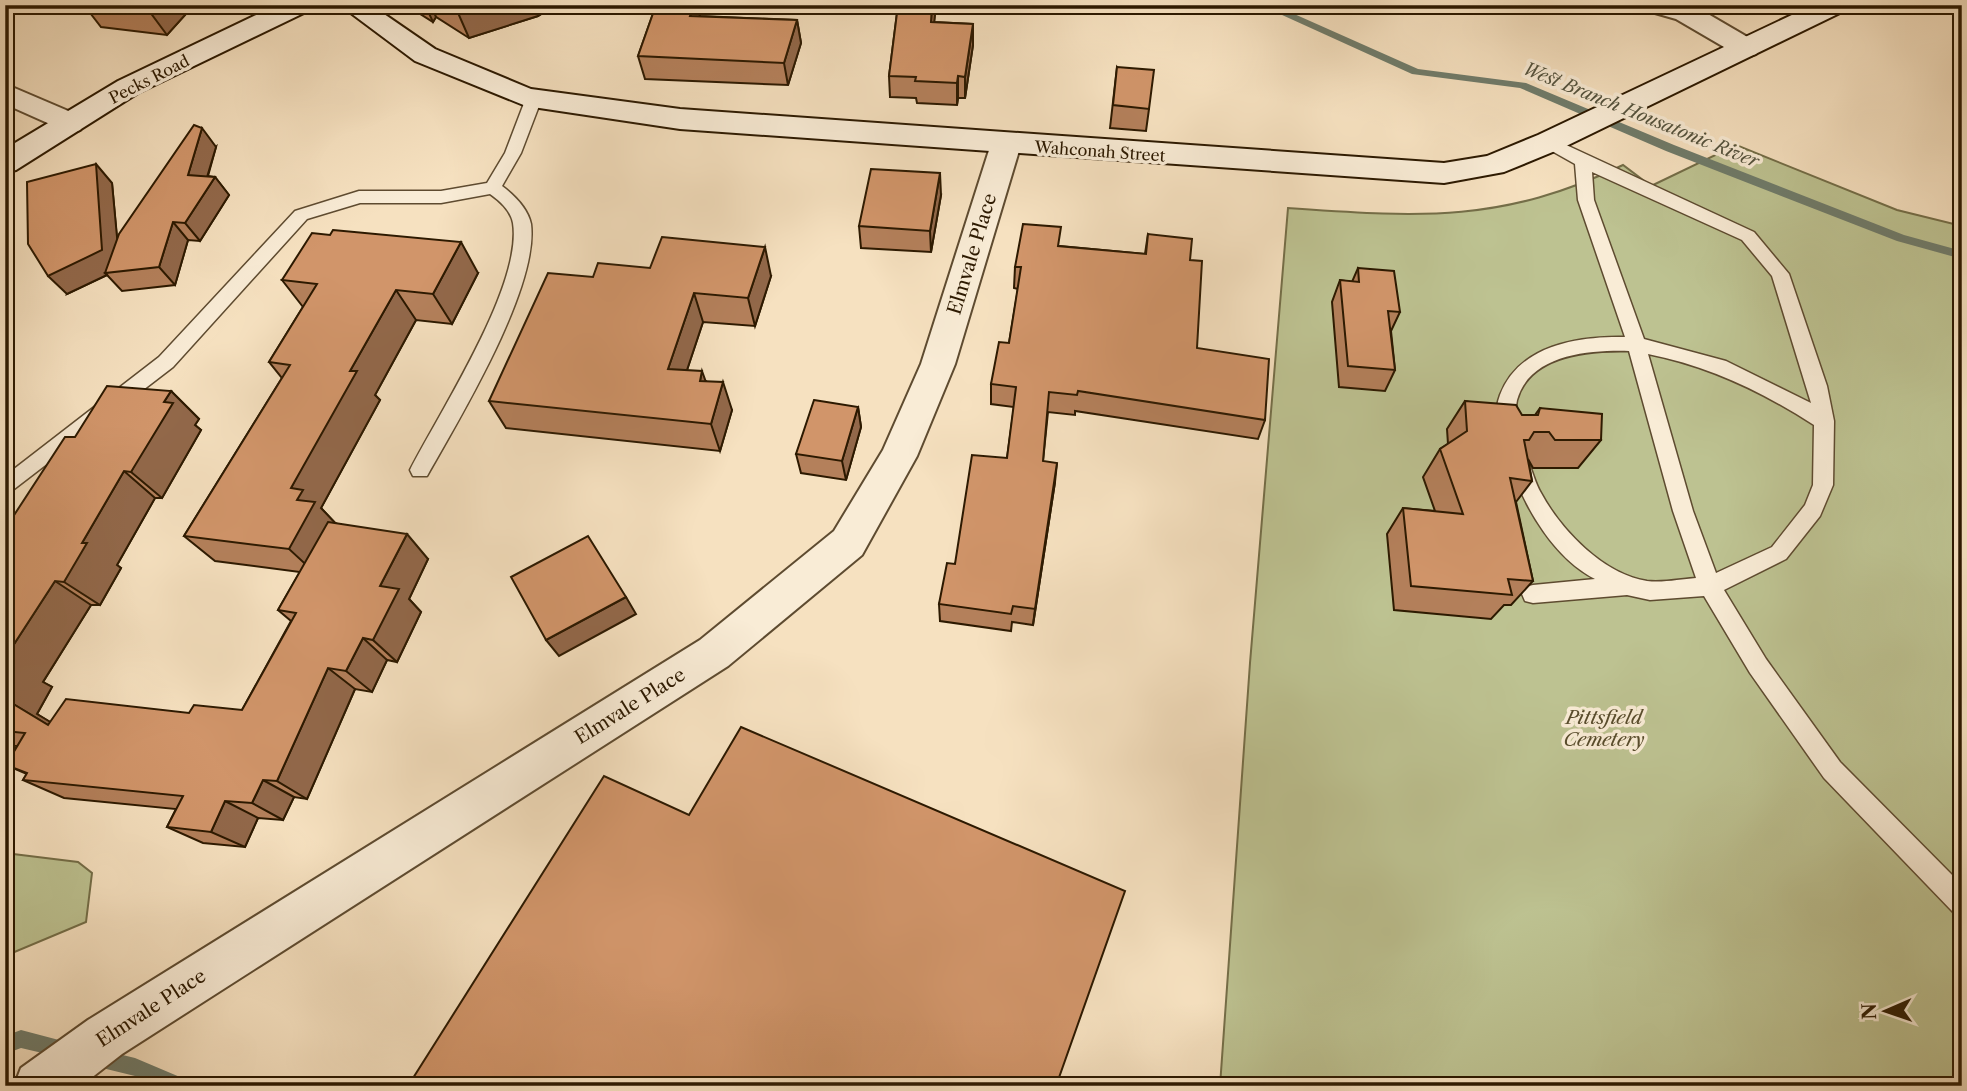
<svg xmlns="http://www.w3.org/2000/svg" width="1967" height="1091" font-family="'Libre Caslon Text',serif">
  <rect width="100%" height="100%" fill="#f6e1c0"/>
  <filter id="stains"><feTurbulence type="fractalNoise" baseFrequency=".00286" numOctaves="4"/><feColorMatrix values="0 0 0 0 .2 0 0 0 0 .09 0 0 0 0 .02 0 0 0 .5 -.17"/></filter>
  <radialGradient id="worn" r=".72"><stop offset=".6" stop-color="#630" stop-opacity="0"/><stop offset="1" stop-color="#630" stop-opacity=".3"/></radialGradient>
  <!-- green -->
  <g fill="#bdc291" stroke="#746e48" stroke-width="2">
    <path d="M1736,145L1897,210L1962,226V1086H1220L1250,663L1288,208C1418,217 1501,224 1623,165L1651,186Z"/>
    <polygon points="5,853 78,862 92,873 86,922 5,956"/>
  </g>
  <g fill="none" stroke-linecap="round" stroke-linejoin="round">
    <!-- stream -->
    <g fill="#707c6b" fill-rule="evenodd">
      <polygon points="1260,5 1274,5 1418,69 1526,83 1674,145 1904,235 1962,251 1962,259 1897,241 1666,151 1520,88 1412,74"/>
      <polygon points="21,1030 74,1044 77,1050 74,1056 68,1059 21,1048 5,1054 5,1036"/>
      <polygon points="94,1048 135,1058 187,1080 190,1086 158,1086 135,1076 94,1066 88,1063 85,1057 88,1051"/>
    </g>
    <defs>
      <g id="lane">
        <path d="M534,93L542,98L521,153L502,186C514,195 528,209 531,224C539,288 459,419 427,476H413L410,470C439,413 523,285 513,223C511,211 500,201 490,194L441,203H360L307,219L173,367L5,496V476L159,357L295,211L359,191H441L487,183L505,153L526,98Z"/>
        <path d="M1549,137L1754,232L1789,274L1827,386L1834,421L1833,485L1820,516L1786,559L1724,590L1766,659L1840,762L1962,885V916L1953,912L1824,778L1750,673L1704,596L1650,600L1627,595L1533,603L1525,601L1522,594L1525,587L1533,585L1595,579C1554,558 1526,509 1511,468L1514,462H1528C1533,472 1535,483 1541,493C1561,530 1603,574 1647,581C1663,583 1681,579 1696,578L1673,511L1629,351C1590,350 1530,354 1517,400C1514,413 1520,427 1515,438H1501C1494,425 1495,409 1500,395C1519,345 1578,336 1625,337L1578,200L1575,164L1543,146L1541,142ZM1592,172L1742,240L1772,276L1811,403L1726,361L1644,339L1594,200ZM1648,354C1709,366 1763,392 1814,425L1813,485L1805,505L1772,547L1716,573L1693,511Z"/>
      </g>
      <g id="street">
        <polygon points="1644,5 1696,7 1756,42 1760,48 1756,54 1746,57 1736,54 1676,19 1648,11"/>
        <polygon points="5,84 80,116 85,123 80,130 70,133 5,104"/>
        <polygon points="1006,134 1017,137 1021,144 955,364 917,456 862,555 728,666 261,965 122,1054 81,1086 14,1086 21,1068 88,1020 700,640 834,531 883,450 921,364 991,144 995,137"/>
      </g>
      <g id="secondary">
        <polygon points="277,5 312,5 308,11 138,93 16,170 5,173 5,149 118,81"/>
        <polygon points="340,5 371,5 435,49 531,89 680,109 1444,163 1487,156 1538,135 1813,5 1848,5 1844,11 1560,149 1504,172 1444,183 680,129 526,106 415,61"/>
      </g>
    </defs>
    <!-- lane casing -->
    <use href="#lane" stroke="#5e4b30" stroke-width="3"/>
    <!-- street casing -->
    <use href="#street" stroke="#5e4b30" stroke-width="4"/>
    <!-- secondary casing -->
    <use href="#secondary" stroke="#2c1900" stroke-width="4"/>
    <!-- lane -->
    <use href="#lane" fill="#f9ecd6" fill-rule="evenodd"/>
    <!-- street -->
    <use href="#street" fill="#f9ecd6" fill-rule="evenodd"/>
    <!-- secondary -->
    <use href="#secondary" fill="#f9ecd6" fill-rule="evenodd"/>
  </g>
  <!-- wall -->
  <g fill="#b4805b" stroke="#2c1900" stroke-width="2">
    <polygon points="84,5 194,5 167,35 101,27"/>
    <polygon points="406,5 555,5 538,16 469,38 436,17 433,22"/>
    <polygon points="656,5 697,5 700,16 797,20 801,43 788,85 645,79 638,56"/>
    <polygon points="898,5 936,5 934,22 973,24 973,45 965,98 958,98 957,105 917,103 916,98 890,97 889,76"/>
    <polygon points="1117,67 1149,109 1146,131 1110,128"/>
    <polygon points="216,147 208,176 215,177 229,195 200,241 188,240 175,285 122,291 107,275 67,294 112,183 117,239"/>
    <polygon points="941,195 931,252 861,248 859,226"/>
    <polygon points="1148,234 1190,260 1197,348 1265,420 1258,439 1075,411 1075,415 1048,412 1043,461 1055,482 1033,625 1012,622 1011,631 940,621 939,604 955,564 1007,458 1014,407 991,404 991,384 1009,343 1018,289 1014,288 1015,267 1060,246 1145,254"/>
    <polygon points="650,268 771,276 755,326 703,322 687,370 706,381 732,410 720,451 506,428 489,401 593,277"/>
    <polygon points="1358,268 1400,312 1391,331 1395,370 1385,391 1339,387 1332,302 1340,280 1352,282"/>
    <polygon points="478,273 452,324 416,320 375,395 380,400 321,508 335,523 428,559 409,599 421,612 397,662 387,660 372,692 355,689 307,799 294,797 283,820 258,818 245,847 203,843 167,827 176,809 64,798 23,780 27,774 6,765 17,746 5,745 5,529 75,437 171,391 199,419 195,425 201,430 162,498 155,498 117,565 121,568 100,605 91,605 43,682 52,687 37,714 50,722 242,710 291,621 278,610 300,572 215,561 184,536 282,378 269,362 303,307 282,280"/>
    <polygon points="1465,401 1522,415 1535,415 1540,408 1601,440 1578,468 1533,468 1528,459 1532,481 1516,502 1533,581 1511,605 1504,605 1491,619 1394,610 1387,534 1403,508 1435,511 1423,477 1440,449 1448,444 1447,429"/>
    <polygon points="858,407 861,427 846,480 801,473 796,454"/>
  </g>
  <!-- shaded-wall -->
  <g fill="#92684a" stroke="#2c1900" stroke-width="2">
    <polygon points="157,5 194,5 167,35 150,12"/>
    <polygon points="425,5 431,5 436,17 433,22"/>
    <polygon points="456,5 555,5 538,16 469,38 455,6"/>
    <polygon points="694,5 697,5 701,21 690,16"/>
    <polygon points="932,5 936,5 932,43 931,22"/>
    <polygon points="797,20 801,43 788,85 784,63"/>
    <polygon points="973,24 973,45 965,98 965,77"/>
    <polygon points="958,76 958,98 957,105 957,83"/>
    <polygon points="202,128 216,147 202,194 188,175"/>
    <polygon points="96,164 112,183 120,269 105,273 107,275 67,294 48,276"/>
    <polygon points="940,173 941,195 931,252 930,231"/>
    <polygon points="215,177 229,195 200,241 185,223"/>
    <polygon points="173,222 188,240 175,285 159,267"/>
    <polygon points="461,242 478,273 452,324 433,294"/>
    <polygon points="765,247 771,276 755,326 748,298"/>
    <polygon points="396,290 416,320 375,395 380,400 321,508 340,528 316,574 289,549 297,500 291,488 350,371"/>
    <polygon points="694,293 703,322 678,397 668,369"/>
    <polygon points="702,371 712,399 700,381"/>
    <polygon points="723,382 732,410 720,451 711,424"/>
    <polygon points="171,391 199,419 195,425 201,430 162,498 131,472 164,402"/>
    <polygon points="858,407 861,427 846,480 842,461"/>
    <polygon points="1057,463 1055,482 1033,625 1035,609"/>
    <polygon points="124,471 155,498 117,565 121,568 100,605 64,582 82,543"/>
    <polygon points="407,534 428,559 409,599 421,612 397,662 373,640 380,586"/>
    <polygon points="55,581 91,605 43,682 52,687 37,714 87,744 48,725 5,699 5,658"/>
    <polygon points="626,597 636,614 559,656 546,640"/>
    <polygon points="363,638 387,660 372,692 346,671"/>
    <polygon points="328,668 355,689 307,799 277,781"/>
    <polygon points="263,780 294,797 283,820 252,803"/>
    <polygon points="225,801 258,818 245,847 211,832"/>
  </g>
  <!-- building -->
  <g fill="#d1956a" stroke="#2c1900" stroke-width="2">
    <polygon points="93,5 157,5 150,12"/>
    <polygon points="656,5 694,5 690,16 797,20 784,63 638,56"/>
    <polygon points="898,5 932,5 931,22 973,24 965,77 958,76 957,83 915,81 916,77 889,76"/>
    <polygon points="1117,67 1154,70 1149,109 1113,105"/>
    <polygon points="194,125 202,128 188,175 215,177 185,223 173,222 159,267 105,273 119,234"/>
    <polygon points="96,164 102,250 48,276 28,244 27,182"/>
    <polygon points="871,169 940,173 930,231 859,226"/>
    <polygon points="1023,224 1061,227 1058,246 1146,254 1148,234 1192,239 1190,260 1202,261 1197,348 1269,359 1265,420 1078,391 1077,395 1049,392 1043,461 1057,463 1035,609 1013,606 1011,614 939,604 947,563 955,564 972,455 1007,458 1016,387 991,384 999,342 1009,343 1021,267 1015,267"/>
    <polygon points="333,230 461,242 433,294 396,290 350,371 357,371 291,488 303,490 297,500 315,502 289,549 184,536 290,365 269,362 317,284 282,280 312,233 330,235"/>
    <polygon points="662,237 765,247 748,298 694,293 668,369 702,371 700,381 723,382 711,424 489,401 548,273 593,277 598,263 650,268"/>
    <polygon points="1358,268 1394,271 1400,312 1388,311 1395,370 1348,366 1340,280 1359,282"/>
    <polygon points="107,386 171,391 164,402 173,403 131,472 124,471 82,543 87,543 64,582 55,581 5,658 5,582 9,577 5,577 5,529 65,437 75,437"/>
    <polygon points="814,400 858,407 842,461 796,454"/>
    <polygon points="1465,401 1516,405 1522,415 1538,415 1540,408 1602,414 1601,440 1555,440 1549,432 1534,432 1529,440 1524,440 1532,481 1510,478 1533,581 1508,579 1512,595 1411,586 1403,508 1463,514 1440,449 1467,431"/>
    <polygon points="328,522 407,534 380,586 399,589 373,640 363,638 346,671 328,668 277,781 263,780 252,803 225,801 211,832 167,827 183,796 23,780 27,773 6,765 25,733 5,731 5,699 48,725 66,699 189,713 194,705 242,710 296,613 278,610"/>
    <polygon points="588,536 626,597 546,640 511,577"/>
    <polygon points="5,665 13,666 5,679"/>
    <polygon points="741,727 1125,891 1056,1086 408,1086 604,776 689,815"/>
  </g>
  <g text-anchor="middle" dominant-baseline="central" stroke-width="7" stroke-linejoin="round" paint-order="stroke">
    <!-- far-street labels -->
    <g font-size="16" fill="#2c1900" stroke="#f9ecd6">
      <text transform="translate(149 79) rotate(-27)">Pecks Road</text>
      <text transform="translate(1100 151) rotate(4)">Wahconah Street</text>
    </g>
    <!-- far-water labels -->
    <g font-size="18" font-style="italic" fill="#54533e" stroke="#f9ecd6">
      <text transform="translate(1641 115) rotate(22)">West Branch Housatonic River</text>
    </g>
    <!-- street labels -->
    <g font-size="19" fill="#2c1900" stroke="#f9ecd6">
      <text transform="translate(972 254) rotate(-73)">Elmvale Place</text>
      <text transform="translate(630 706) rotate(-32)">Elmvale Place</text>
      <text transform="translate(151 1008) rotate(-33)">Elmvale Place</text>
    </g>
    <!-- park labels -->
    <g font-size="19" font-style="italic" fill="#584c2c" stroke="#f9ecd6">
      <text x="1604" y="717">Pittsfield<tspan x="1604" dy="22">Cemetery</tspan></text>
    </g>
  </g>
  <!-- margin -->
  <rect width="1967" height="1091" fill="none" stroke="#f6e1c0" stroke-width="28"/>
  <rect x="7" y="7" width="1953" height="1077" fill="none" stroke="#2c1900" stroke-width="3.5"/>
  <rect x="14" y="14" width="1939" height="1063" fill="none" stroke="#2c1900" stroke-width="2"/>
  <!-- north arrow -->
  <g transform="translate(1886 1011) rotate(268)" stroke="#f9ecd6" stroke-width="5" paint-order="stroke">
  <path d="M0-5L12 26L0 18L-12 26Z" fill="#2c1900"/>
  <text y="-10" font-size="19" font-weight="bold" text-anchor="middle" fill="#2c1900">N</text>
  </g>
  <rect width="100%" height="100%" filter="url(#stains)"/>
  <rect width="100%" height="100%" fill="url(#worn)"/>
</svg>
